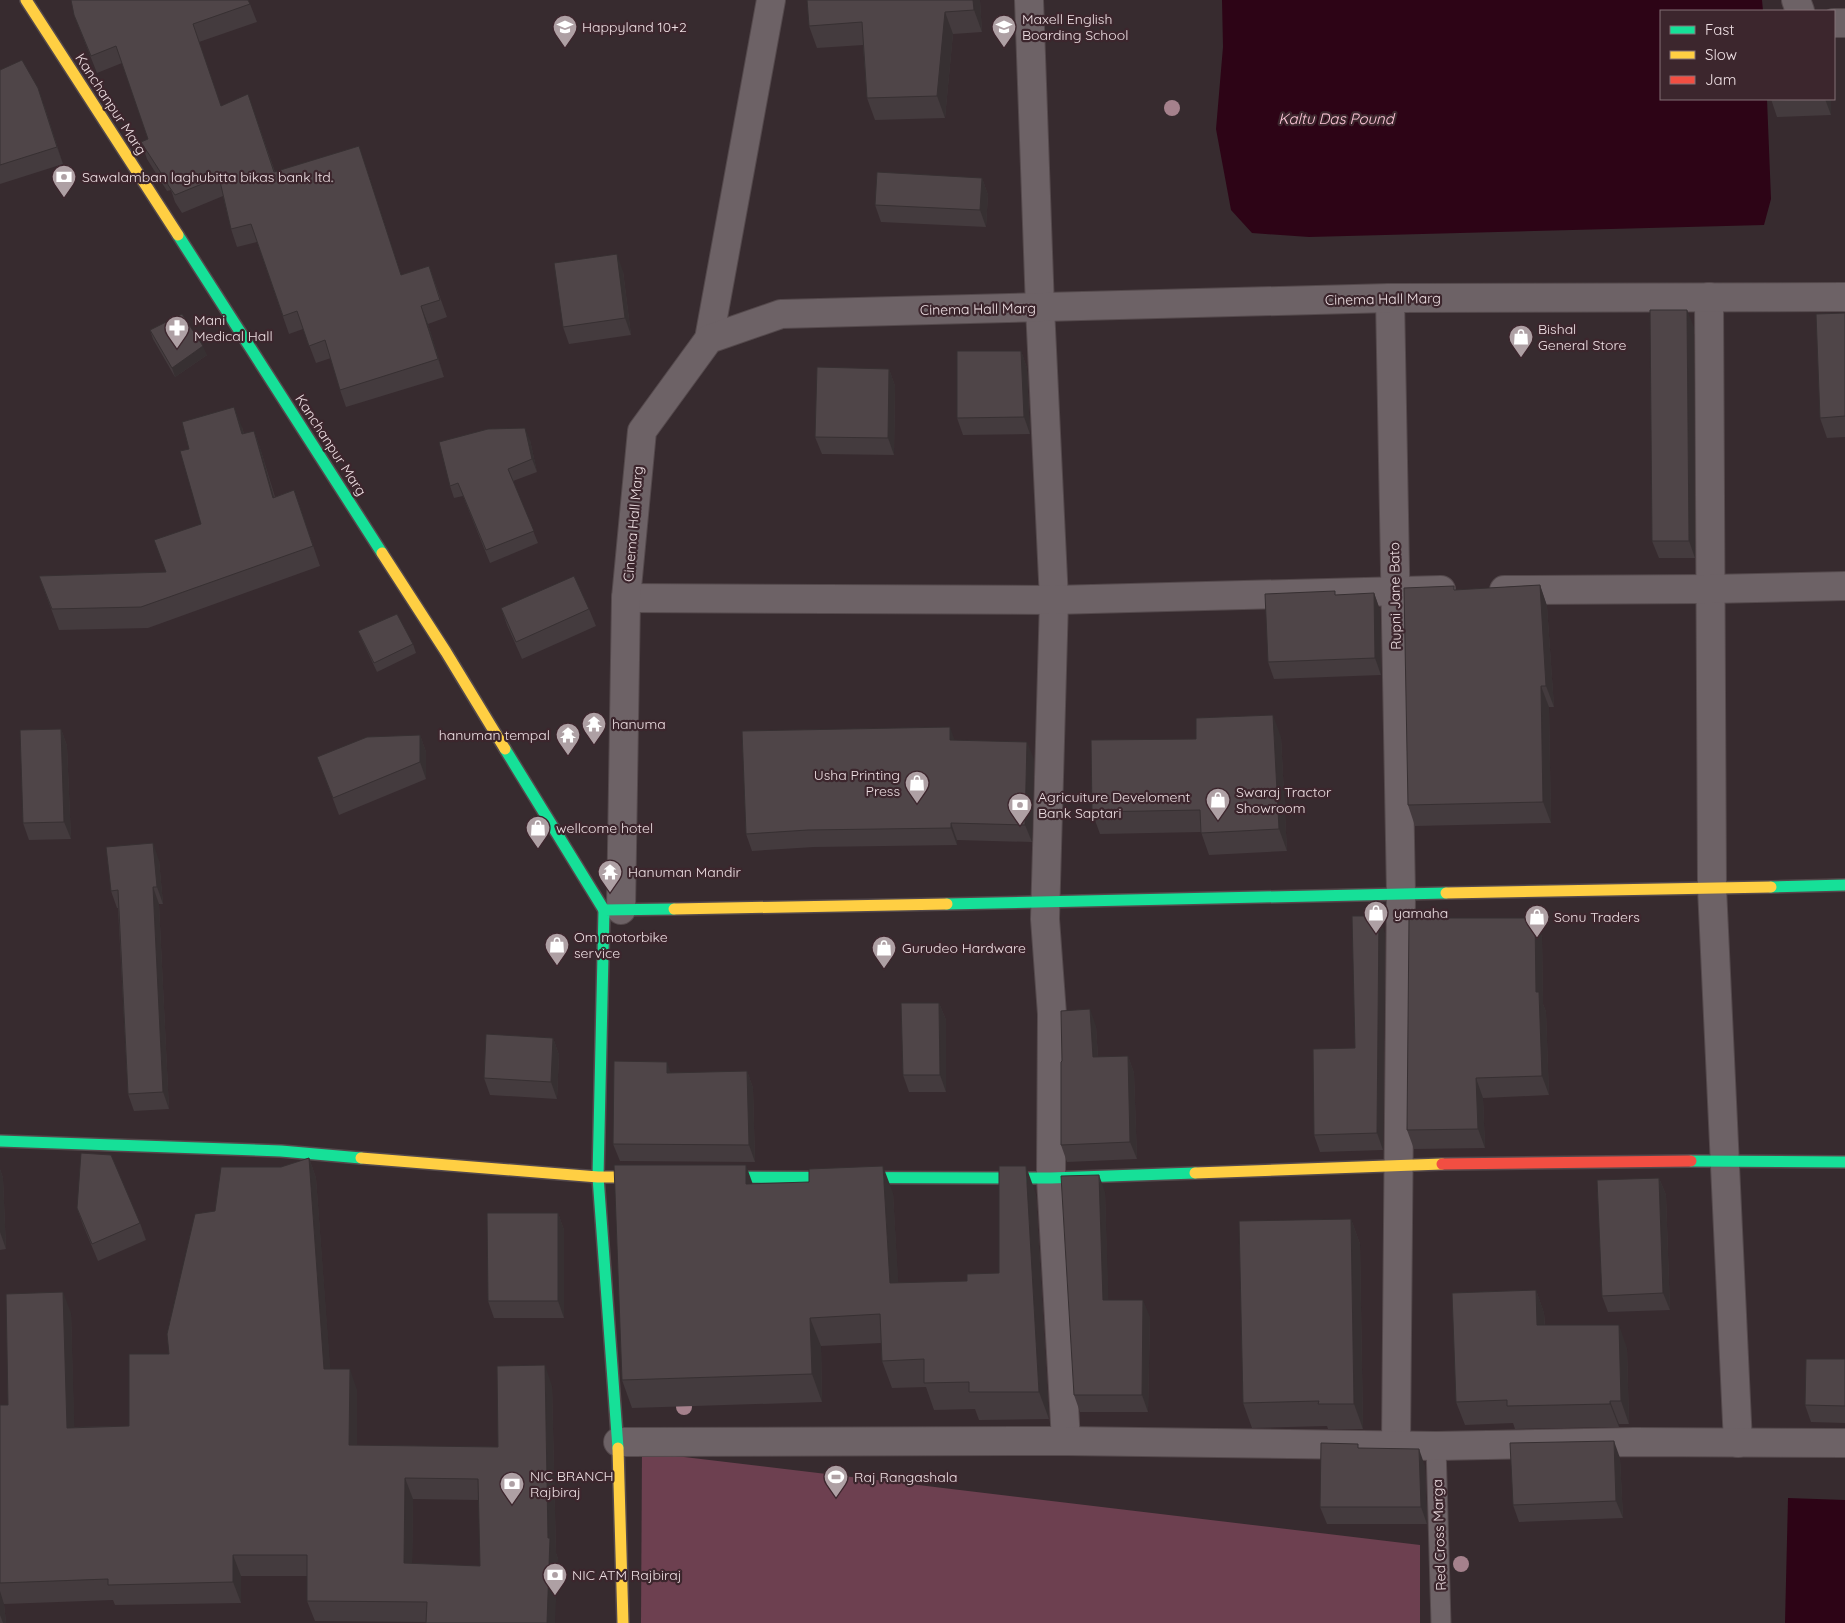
<svg xmlns="http://www.w3.org/2000/svg" width="1845" height="1623" font-family="Quicksand,sans-serif">
  <rect width="100%" height="100%" fill="#372b2f"/>
  <!-- green -->
  <polygon fill="#6d4050" points="642,1452 1420,1545 1420,1623 641,1623"/>
  <!-- water -->
  <g fill="#2d0416">
    <polygon points="1222,0 1762,0 1763,11 1661,11 1661,99 1767,99 1771,199 1764,225 1309,237 1252,233 1231,210 1216,129 1223,47"/>
    <polygon points="1788,1498 1845,1500 1845,1623 1785,1623"/>
  </g>
  <g fill="none" stroke-linecap="round" stroke-linejoin="round">
    <defs>
      <polyline id="lane" points="1436,1446 1441,1623"/>
      <g id="street">
        <polyline points="1029,0 1040,308 1054,600 1045,919 1052,1014 1051,1178 1066,1441"/>
        <polyline points="1796,0 1800,11"/>
        <polyline points="1834,23 1845,23"/>
        <polyline points="1709,297 1712,888 1738,1443"/>
        <polyline points="1390,298 1401,894 1396,1446"/>
        <polyline points="709,339 771,0"/>
        <polyline points="1504,590 1710,589 1845,586"/>
        <polyline points="626,598 1054,600 1441,590"/>
        <polyline points="621,910 626,598 642,431 709,339 781,314 1390,298 1845,297"/>
        <polyline points="618,1442 1066,1441 1436,1446 1634,1442 1845,1443"/>
      </g>
      <g id="fast">
        <polyline points="178,235 382,553"/>
        <polyline points="505,749 604,910"/>
        <polyline points="1771,887 1845,885"/>
        <polyline points="947,904 1446,893"/>
        <polyline points="0,1141 281,1151 361,1158"/>
        <polyline points="1691,1161 1845,1162"/>
        <polyline points="713,1177 1051,1178 1195,1173"/>
        <polyline points="618,1448 598,1177 604,910 674,909"/>
      </g>
      <g id="slow">
        <polyline points="26,0 178,235"/>
        <polyline points="382,553 446,652 505,749"/>
        <polyline points="1446,893 1771,887"/>
        <polyline points="674,909 947,904"/>
        <polyline points="361,1158 598,1177 652,1177"/>
        <polyline points="1195,1173 1442,1164"/>
        <polyline points="618,1448 623,1623"/>
      </g>
      <polyline id="jam" points="1442,1164 1691,1161"/>
    </defs>
    <!-- lane casing -->
    <use href="#lane" stroke="#54494c" stroke-width="21"/>
    <!-- street casing -->
    <use href="#street" stroke="#54494c" stroke-width="30"/>
    <!-- fast casing -->
    <use href="#fast" stroke="#54494c" stroke-width="14"/>
    <!-- slow casing -->
    <use href="#slow" stroke="#54494c" stroke-width="14"/>
    <!-- jam casing -->
    <use href="#jam" stroke="#54494c" stroke-width="14"/>
    <!-- lane -->
    <use href="#lane" stroke="#6d6266" stroke-width="19"/>
    <!-- street -->
    <use href="#street" stroke="#6d6266" stroke-width="28"/>
    <!-- fast -->
    <use href="#fast" stroke="#16e098" stroke-width="11"/>
    <!-- slow -->
    <use href="#slow" stroke="#ffcf43" stroke-width="11"/>
    <!-- jam -->
    <use href="#jam" stroke="#f24e42" stroke-width="11"/>
  </g>
  <!-- trees -->
  <g fill="#a5818c">
    <circle cx="1172" cy="108" r="8"/>
    <circle cx="684" cy="1407" r="8"/>
    <circle cx="1461" cy="1564" r="8"/>
  </g>
  <!-- wall -->
  <g fill="#443b3e" fill-rule="evenodd">
    <polygon points="980,0 982,32 953,34 945,118 875,120 867,98 863,45 817,48 809,26"/>
    <polygon points="250,4 257,22 199,42 221,106 254,112 275,172 359,146 401,275 429,266 447,317 428,324 444,377 346,407 340,390 331,358 316,363 303,329 289,334 257,242 237,247 231,229 223,196 182,213 175,202 171,190 167,191 147,159 141,142 148,139 122,63 97,73 74,15"/>
    <polygon points="0,70 44,105 63,164 0,184"/>
    <polygon points="1771,99 1831,99 1831,115 1777,117"/>
    <polygon points="982,178 988,195 986,227 881,222 875,205"/>
    <polygon points="623,271 631,335 569,344 563,327"/>
    <polygon points="1845,313 1845,437 1827,438 1820,418"/>
    <polygon points="1694,327 1695,558 1659,558 1652,541"/>
    <polygon points="150,330 207,355 175,377 153,339"/>
    <polygon points="1021,351 1027,368 1030,434 963,435 957,418"/>
    <polygon points="889,369 895,386 894,455 822,454 815,437"/>
    <polygon points="242,427 244,434 254,431 261,451 275,497 294,490 320,566 148,628 59,630 39,576 166,572 201,524 189,449"/>
    <polygon points="530,440 537,472 513,481 538,543 490,563 463,496 454,498 450,486"/>
    <polygon points="1540,585 1547,606 1554,707 1549,707 1551,823 1415,826 1408,805 1456,590"/>
    <polygon points="1374,593 1380,610 1381,675 1274,679 1268,662"/>
    <polygon points="501,608 589,609 596,626 522,659 507,625"/>
    <polygon points="358,631 413,644 416,653 377,672 362,640"/>
    <polygon points="61,729 67,746 71,839 29,840 23,823"/>
    <polygon points="420,735 426,752 426,779 339,815 317,757"/>
    <polygon points="1281,737 1287,851 1209,855 1201,832 1100,834 1092,812 1196,739"/>
    <polygon points="955,740 1034,759 1032,842 957,840 957,845 814,847 752,851 746,834"/>
    <polygon points="159,860 163,904 159,904 169,1109 134,1111 128,1094 118,908 117,908 111,891"/>
    <polygon points="1535,918 1542,937 1543,1004 1546,1012 1549,1095 1483,1098 1485,1148 1414,1149 1407,1130"/>
    <polygon points="1385,933 1383,1150 1320,1152 1314,1135 1355,1048"/>
    <polygon points="939,1003 946,1020 946,1092 909,1092 903,1075"/>
    <polygon points="1096,1026 1098,1057 1128,1056 1134,1073 1137,1159 1067,1162 1061,1145 1062,1061"/>
    <polygon points="553,1038 559,1055 557,1099 490,1095 484,1078"/>
    <polygon points="747,1071 753,1088 755,1162 620,1161 613,1144"/>
    <path d="M309,1158L316,1178L330,1369L357,1390V1445L498,1447L552,1386L556,1553L558,1559L426,1622L315,1621L307,1601V1576H241V1603L115,1605L113,1600L4,1604L6,1623H0V1405H8L71,1313L74,1427L129,1426L169,1354L215,1211L281,1167ZM413,1499L479,1500L480,1566L412,1564Z"/>
    <polygon points="0,1169 3,1178 6,1249 0,1250"/>
    <polygon points="1659,1178 1666,1195 1670,1310 1608,1312 1602,1296"/>
    <polygon points="752,1184 893,1193 898,1283 967,1281 999,1273 1036,1194 1049,1419 979,1420 975,1409 934,1410 926,1387 892,1388 882,1361 881,1343 821,1346 822,1402 632,1408 622,1380"/>
    <polygon points="1105,1192 1108,1300 1150,1317 1148,1412 1080,1412 1074,1395"/>
    <polygon points="77,1208 140,1223 146,1240 98,1261 83,1225"/>
    <polygon points="558,1213 564,1230 564,1318 494,1318 488,1301"/>
    <polygon points="1351,1219 1360,1244 1363,1429 1328,1429 1327,1426 1252,1428 1243,1403"/>
    <polygon points="1536,1290 1544,1313 1545,1325 1627,1348 1629,1424 1619,1424 1619,1427 1515,1429 1513,1423 1465,1425 1456,1402"/>
    <polygon points="1845,1359 1845,1423 1811,1422 1805,1405"/>
    <polygon points="1359,1448 1425,1466 1427,1524 1327,1524 1320,1507"/>
    <polygon points="1620,1458 1623,1518 1519,1522 1513,1505"/>
  </g>
  <!-- shaded-wall -->
  <g fill="#373032">
    <polygon points="973,0 980,0 982,32 974,10"/>
    <polygon points="945,12 953,34 945,118 937,96"/>
    <polygon points="38,88 44,105 63,164 57,147"/>
    <polygon points="1825,99 1831,99 1831,115"/>
    <polygon points="359,146 365,164 407,293 401,275"/>
    <polygon points="982,178 988,195 986,227 980,210"/>
    <polygon points="617,254 623,271 631,335 625,318"/>
    <polygon points="421,306 428,324 444,377 438,359"/>
    <polygon points="1687,310 1694,327 1695,558 1689,541"/>
    <polygon points="203,346 207,355 175,377 172,368"/>
    <polygon points="1021,351 1027,368 1030,434 1024,417"/>
    <polygon points="889,369 895,386 894,455 888,438"/>
    <polygon points="234,407 242,427 249,455 242,434"/>
    <polygon points="525,428 530,440 537,472 532,459"/>
    <polygon points="254,431 261,451 280,518 273,498"/>
    <polygon points="1540,585 1547,606 1554,707 1546,686"/>
    <polygon points="1374,593 1380,610 1381,675 1375,658"/>
    <polygon points="1541,686 1549,707 1551,823 1543,802"/>
    <polygon points="1273,715 1281,737 1287,851 1279,829"/>
    <polygon points="950,727 956,744 950,740"/>
    <polygon points="61,729 67,746 71,839 64,822"/>
    <polygon points="420,735 426,752 426,779 420,762"/>
    <polygon points="1027,742 1034,759 1032,842 1025,825"/>
    <polygon points="951,823 957,840 957,845 951,828"/>
    <polygon points="153,843 159,860 163,904 157,887"/>
    <polygon points="153,887 159,904 169,1109 163,1092"/>
    <polygon points="1379,916 1385,933 1383,1150 1377,1133"/>
    <polygon points="1535,918 1542,937 1543,1004 1546,1012 1549,1095 1542,1076 1536,992"/>
    <polygon points="939,1003 946,1020 946,1092 940,1075"/>
    <polygon points="1090,1009 1096,1026 1099,1074 1093,1057"/>
    <polygon points="553,1038 559,1055 557,1099 551,1082"/>
    <polygon points="1128,1056 1134,1073 1137,1159 1130,1142"/>
    <polygon points="667,1062 673,1079 667,1073"/>
    <polygon points="747,1071 753,1088 755,1162 749,1145"/>
    <polygon points="1476,1078 1483,1098 1485,1148 1478,1129"/>
    <polygon points="309,1158 316,1178 332,1390 324,1369"/>
    <polygon points="746,1165 756,1193 746,1184"/>
    <polygon points="883,1166 893,1193 900,1311 890,1283"/>
    <polygon points="1026,1166 1036,1194 1049,1419 1039,1392"/>
    <polygon points="0,1169 3,1178 6,1249 0,1232"/>
    <polygon points="1099,1175 1105,1192 1109,1317 1103,1300"/>
    <polygon points="1659,1178 1666,1195 1670,1310 1663,1293"/>
    <polygon points="558,1213 564,1230 564,1318 558,1301"/>
    <polygon points="1351,1219 1360,1244 1363,1429 1354,1404"/>
    <polygon points="1536,1290 1544,1313 1546,1348 1537,1325"/>
    <polygon points="63,1292 71,1313 75,1449 67,1428"/>
    <polygon points="1143,1300 1150,1317 1148,1412 1142,1395"/>
    <polygon points="810,1318 821,1346 822,1402 812,1374"/>
    <polygon points="1619,1325 1627,1348 1629,1424 1621,1401"/>
    <polygon points="545,1365 552,1386 556,1553 558,1559 555,1623 547,1623 548,1538"/>
    <polygon points="350,1369 357,1390 357,1466 349,1445"/>
    <polygon points="1610,1401 1619,1424 1619,1427 1610,1404"/>
    <polygon points="1614,1441 1620,1458 1623,1518 1616,1501"/>
    <polygon points="1419,1449 1425,1466 1427,1524 1421,1507"/>
    <polygon points="405,1478 413,1499 412,1584 404,1563"/>
    <polygon points="233,1555 241,1576 241,1603 233,1582"/>
    <polygon points="0,1591 4,1604 6,1623 3,1623 0,1615"/>
  </g>
  <!-- building -->
  <g fill="#4f4548" stroke="#373032" fill-rule="evenodd">
    <polygon points="71,0 248,0 250,4 193,24 221,106 248,94 274,172 359,146 401,275 429,266 440,300 421,306 438,359 340,390 325,340 309,346 297,311 283,316 251,224 231,229 219,177 175,195 168,185 165,173 161,173 141,142 148,139 116,46 91,56 74,15"/>
    <polygon points="807,0 973,0 974,10 945,12 937,96 867,98 862,22 809,26"/>
    <polygon points="22,60 38,88 57,147 0,165 0,70"/>
    <polygon points="1771,99 1803,99 1771,100"/>
    <polygon points="877,172 982,178 980,210 875,205"/>
    <polygon points="617,254 625,318 563,327 554,263"/>
    <polygon points="1650,310 1687,310 1689,541 1652,541"/>
    <polygon points="1845,313 1845,416 1820,418 1816,314"/>
    <polygon points="182,314 203,346 172,368 150,330"/>
    <polygon points="957,351 1021,351 1024,417 957,418"/>
    <polygon points="817,367 889,369 888,438 815,437"/>
    <polygon points="234,407 242,434 254,431 273,498 294,490 313,546 141,607 52,609 39,576 166,572 154,540 201,524 180,451 189,449 182,422"/>
    <polygon points="525,428 532,459 508,469 534,531 486,550 458,483 450,486 439,442 488,429"/>
    <polygon points="574,576 589,609 516,642 501,608"/>
    <polygon points="1540,585 1546,686 1541,686 1543,802 1408,805 1404,588 1454,586 1454,590"/>
    <polygon points="1335,591 1335,595 1374,593 1375,658 1268,662 1265,594"/>
    <polygon points="397,614 413,644 374,663 358,631"/>
    <polygon points="1273,715 1279,829 1201,833 1200,810 1092,812 1091,740 1196,739 1196,718"/>
    <polygon points="950,727 950,740 1027,742 1025,825 951,823 951,828 808,830 746,834 742,731"/>
    <polygon points="61,729 64,822 23,823 20,730"/>
    <polygon points="420,735 420,762 333,798 317,757 367,737"/>
    <polygon points="153,843 157,887 153,887 163,1092 128,1094 118,890 111,891 106,847"/>
    <polygon points="1352,916 1379,916 1377,1133 1314,1135 1313,1049 1355,1048"/>
    <polygon points="1409,918 1535,918 1536,992 1539,992 1542,1076 1476,1078 1478,1129 1407,1130"/>
    <polygon points="901,1003 939,1003 940,1075 903,1075"/>
    <polygon points="1090,1009 1093,1057 1128,1056 1130,1142 1061,1145 1061,1062 1062,1061 1061,1011"/>
    <polygon points="486,1034 553,1038 551,1082 484,1078"/>
    <polygon points="614,1061 667,1062 667,1073 747,1071 749,1145 613,1144"/>
    <polygon points="81,1153 111,1155 140,1223 92,1244 77,1208"/>
    <path d="M309,1158L324,1369H350L349,1445L498,1447L497,1366L545,1365L548,1538H550L547,1623H426L427,1602L307,1601V1555H233V1582L108,1585V1579L0,1583V1405H8L6,1294L63,1292L67,1428L129,1426V1354H169L167,1334L195,1214L215,1211L221,1167H281ZM405,1478L478,1479L480,1566L404,1563Z"/>
    <polygon points="614,1165 746,1165 746,1184 809,1182 809,1169 883,1166 890,1283 967,1281 967,1274 999,1273 999,1166 1026,1166 1039,1392 969,1392 969,1382 924,1383 924,1359 882,1361 880,1314 810,1318 812,1374 622,1380"/>
    <polygon points="1099,1175 1103,1300 1143,1300 1142,1395 1074,1395 1061,1176"/>
    <polygon points="1659,1178 1663,1293 1602,1296 1597,1180"/>
    <polygon points="487,1213 558,1213 558,1301 488,1301"/>
    <polygon points="1351,1219 1354,1404 1318,1404 1319,1401 1243,1403 1239,1221"/>
    <polygon points="1536,1290 1537,1325 1619,1325 1621,1401 1610,1401 1610,1404 1507,1406 1507,1400 1456,1402 1452,1293"/>
    <polygon points="1806,1359 1845,1359 1845,1406 1805,1405"/>
    <polygon points="1614,1441 1616,1501 1513,1505 1510,1443"/>
    <polygon points="1321,1443 1358,1444 1358,1448 1419,1449 1421,1507 1320,1507"/>
  </g>
  <!-- icons -->
  <defs>
    <symbol id="school-pin" viewBox="-11 -11 22 30"><path d="M0 17L-7.5 6A9.5 9.5 0 1 1 7.5 6Z" fill="#aea0a4" stroke="#3c262d"/><path d="M0-5L7-2L0 1L-7-2ZM-4 1L0 2.5L4 1V4Q0 6-4 4Z" fill="#fff"/></symbol>
    <symbol id="bank-pin" viewBox="-11 -11 22 30"><path d="M0 17L-7.5 6A9.5 9.5 0 1 1 7.5 6Z" fill="#aea0a4" stroke="#3c262d"/><path d="M-6-4H6V4H-6ZM0-2.3a2.3 2.3 0 1 0 0 4.6a2.3 2.3 0 1 0 0-4.6Z" fill="#fff"/></symbol>
    <symbol id="pharmacy-pin" viewBox="-11 -11 22 30"><path d="M0 17L-7.5 6A9.5 9.5 0 1 1 7.5 6Z" fill="#aea0a4" stroke="#3c262d"/><path d="M-2-6h4v4h4v4h-4v4h-4v-4h-4v-4h4Z" fill="#fff"/></symbol>
    <symbol id="shop-pin" viewBox="-11 -11 22 30"><path d="M0 17L-7.5 6A9.5 9.5 0 1 1 7.5 6Z" fill="#aea0a4" stroke="#3c262d"/><path d="M-5-2.5h2.3a2.7 3.5 0 0 1 5.4 0H5L5.5 6h-11ZM-1.5-2.5h3a1.5 2.3 0 0 0-3 0Z" fill="#fff"/></symbol>
    <symbol id="temple-pin" viewBox="-11 -11 22 30"><path d="M0 17L-7.5 6A9.5 9.5 0 1 1 7.5 6Z" fill="#aea0a4" stroke="#3c262d"/><path d="M0-6L5-2H3V0L6.5 2.5H4V6H1.5V3h-3V6H-4V2.5H-6.5L-3 0V-2H-5Z" fill="#fff"/></symbol>
    <symbol id="stadium-pin" viewBox="-11 -11 22 30"><path d="M0 17L-7.5 6A9.5 9.5 0 1 1 7.5 6Z" fill="#aea0a4" stroke="#3c262d"/><path d="M0-5a6.5 5 0 1 0 0 10a6.5 5 0 1 0 0-10ZM-3.5-1.8h7v3.6h-7Z" fill="#fff"/></symbol>
  </defs>
  <g fill-rule="evenodd">
    <use href="#school-pin" x="551" y="13" width="28" height="38"/>
    <use href="#school-pin" x="990" y="13" width="28" height="38"/>
    <use href="#bank-pin" x="50" y="163" width="28" height="38"/>
    <use href="#pharmacy-pin" x="163" y="314" width="28" height="38"/>
    <use href="#shop-pin" x="1507" y="323" width="28" height="38"/>
    <use href="#temple-pin" x="580" y="710" width="28" height="38"/>
    <use href="#temple-pin" x="554" y="721" width="28" height="38"/>
    <use href="#shop-pin" x="903" y="769" width="28" height="38"/>
    <use href="#shop-pin" x="1204" y="786" width="28" height="38"/>
    <use href="#bank-pin" x="1006" y="791" width="28" height="38"/>
    <use href="#shop-pin" x="524" y="814" width="28" height="38"/>
    <use href="#temple-pin" x="596" y="858" width="28" height="38"/>
    <use href="#shop-pin" x="1362" y="899" width="28" height="38"/>
    <use href="#shop-pin" x="1523" y="903" width="28" height="38"/>
    <use href="#shop-pin" x="543" y="931" width="28" height="38"/>
    <use href="#shop-pin" x="870" y="934" width="28" height="38"/>
    <use href="#stadium-pin" x="822" y="1463" width="28" height="38"/>
    <use href="#bank-pin" x="498" y="1470" width="28" height="38"/>
    <use href="#bank-pin" x="541" y="1561" width="28" height="38"/>
  </g>
  <g text-anchor="middle" dominant-baseline="central" stroke-width="4.5" stroke-linejoin="round" paint-order="stroke">
    <!-- poi labels -->
    <g font-size="14" fill="#eedfe3" stroke="#3c262d" text-anchor="start">
      <text x="1022" y="19">Maxell English<tspan x="1022" dy="16">Boarding School</tspan></text>
      <text x="582" y="27">Happyland 10+2</text>
      <text x="82" y="177">Sawalamban laghubitta bikas bank ltd.</text>
      <text x="194" y="320">Mani<tspan x="194" dy="16">Medical Hall</tspan></text>
      <text x="1538" y="329">Bishal<tspan x="1538" dy="16">General Store</tspan></text>
      <text x="612" y="724">hanuma</text>
      <text x="550" y="735" text-anchor="end">hanuman tempal</text>
      <text x="900" y="775" text-anchor="end">Usha Printing<tspan x="900" dy="16">Press</tspan></text>
      <text x="1236" y="792">Swaraj Tractor<tspan x="1236" dy="16">Showroom</tspan></text>
      <text x="1038" y="797">Agricuiture Develoment<tspan x="1038" dy="16">Bank Saptari</tspan></text>
      <text x="556" y="828">wellcome hotel</text>
      <text x="628" y="872">Hanuman Mandir</text>
      <text x="1394" y="913">yamaha</text>
      <text x="1554" y="917">Sonu Traders</text>
      <text x="574" y="937">Om motorbike<tspan x="574" dy="16">service</tspan></text>
      <text x="902" y="948">Gurudeo Hardware</text>
      <text x="530" y="1476">NIC BRANCH<tspan x="530" dy="16">Rajbiraj</tspan></text>
      <text x="854" y="1477">Raj Rangashala</text>
      <text x="572" y="1575">NIC ATM Rajbiraj</text>
    </g>
    <!-- street labels -->
    <g font-size="14" fill="#eedfe3" stroke="#3c262d">
      <text transform="translate(111 104) rotate(57)">Kanchanpur Marg</text>
      <text transform="translate(1383 299) rotate(-1)">Cinema Hall Marg</text>
      <text transform="translate(978 309) rotate(-1)">Cinema Hall Marg</text>
      <text transform="translate(331 445) rotate(57)">Kanchanpur Marg</text>
      <text transform="translate(633 524) rotate(-85)">Cinema Hall Marg</text>
      <text transform="translate(1395 596) rotate(-91)">Rupni Jane Bato</text>
      <text transform="translate(1439 1535) rotate(-92)">Red Cross Marga</text>
    </g>
    <!-- water labels -->
    <g font-size="15" font-style="italic" fill="#ffc9da" stroke="#3c262d">
      <text x="1336" y="118">Kaltu Das Pound</text>
    </g>
  </g>
  <!-- legend -->
  <rect x="1660" y="10" width="175" height="90" fill="#3c262d" stroke="#837076"/>
  <rect x="1670" y="26" width="25" height="8" fill="#16e098" stroke="#837076"/>
  <text x="1705" y="35" font-size="15" fill="#eedfe3">Fast</text>
  <rect x="1670" y="51" width="25" height="8" fill="#ffcf43" stroke="#837076"/>
  <text x="1705" y="60" font-size="15" fill="#eedfe3">Slow</text>
  <rect x="1670" y="76" width="25" height="8" fill="#f24e42" stroke="#837076"/>
  <text x="1705" y="85" font-size="15" fill="#eedfe3">Jam</text>
</svg>
